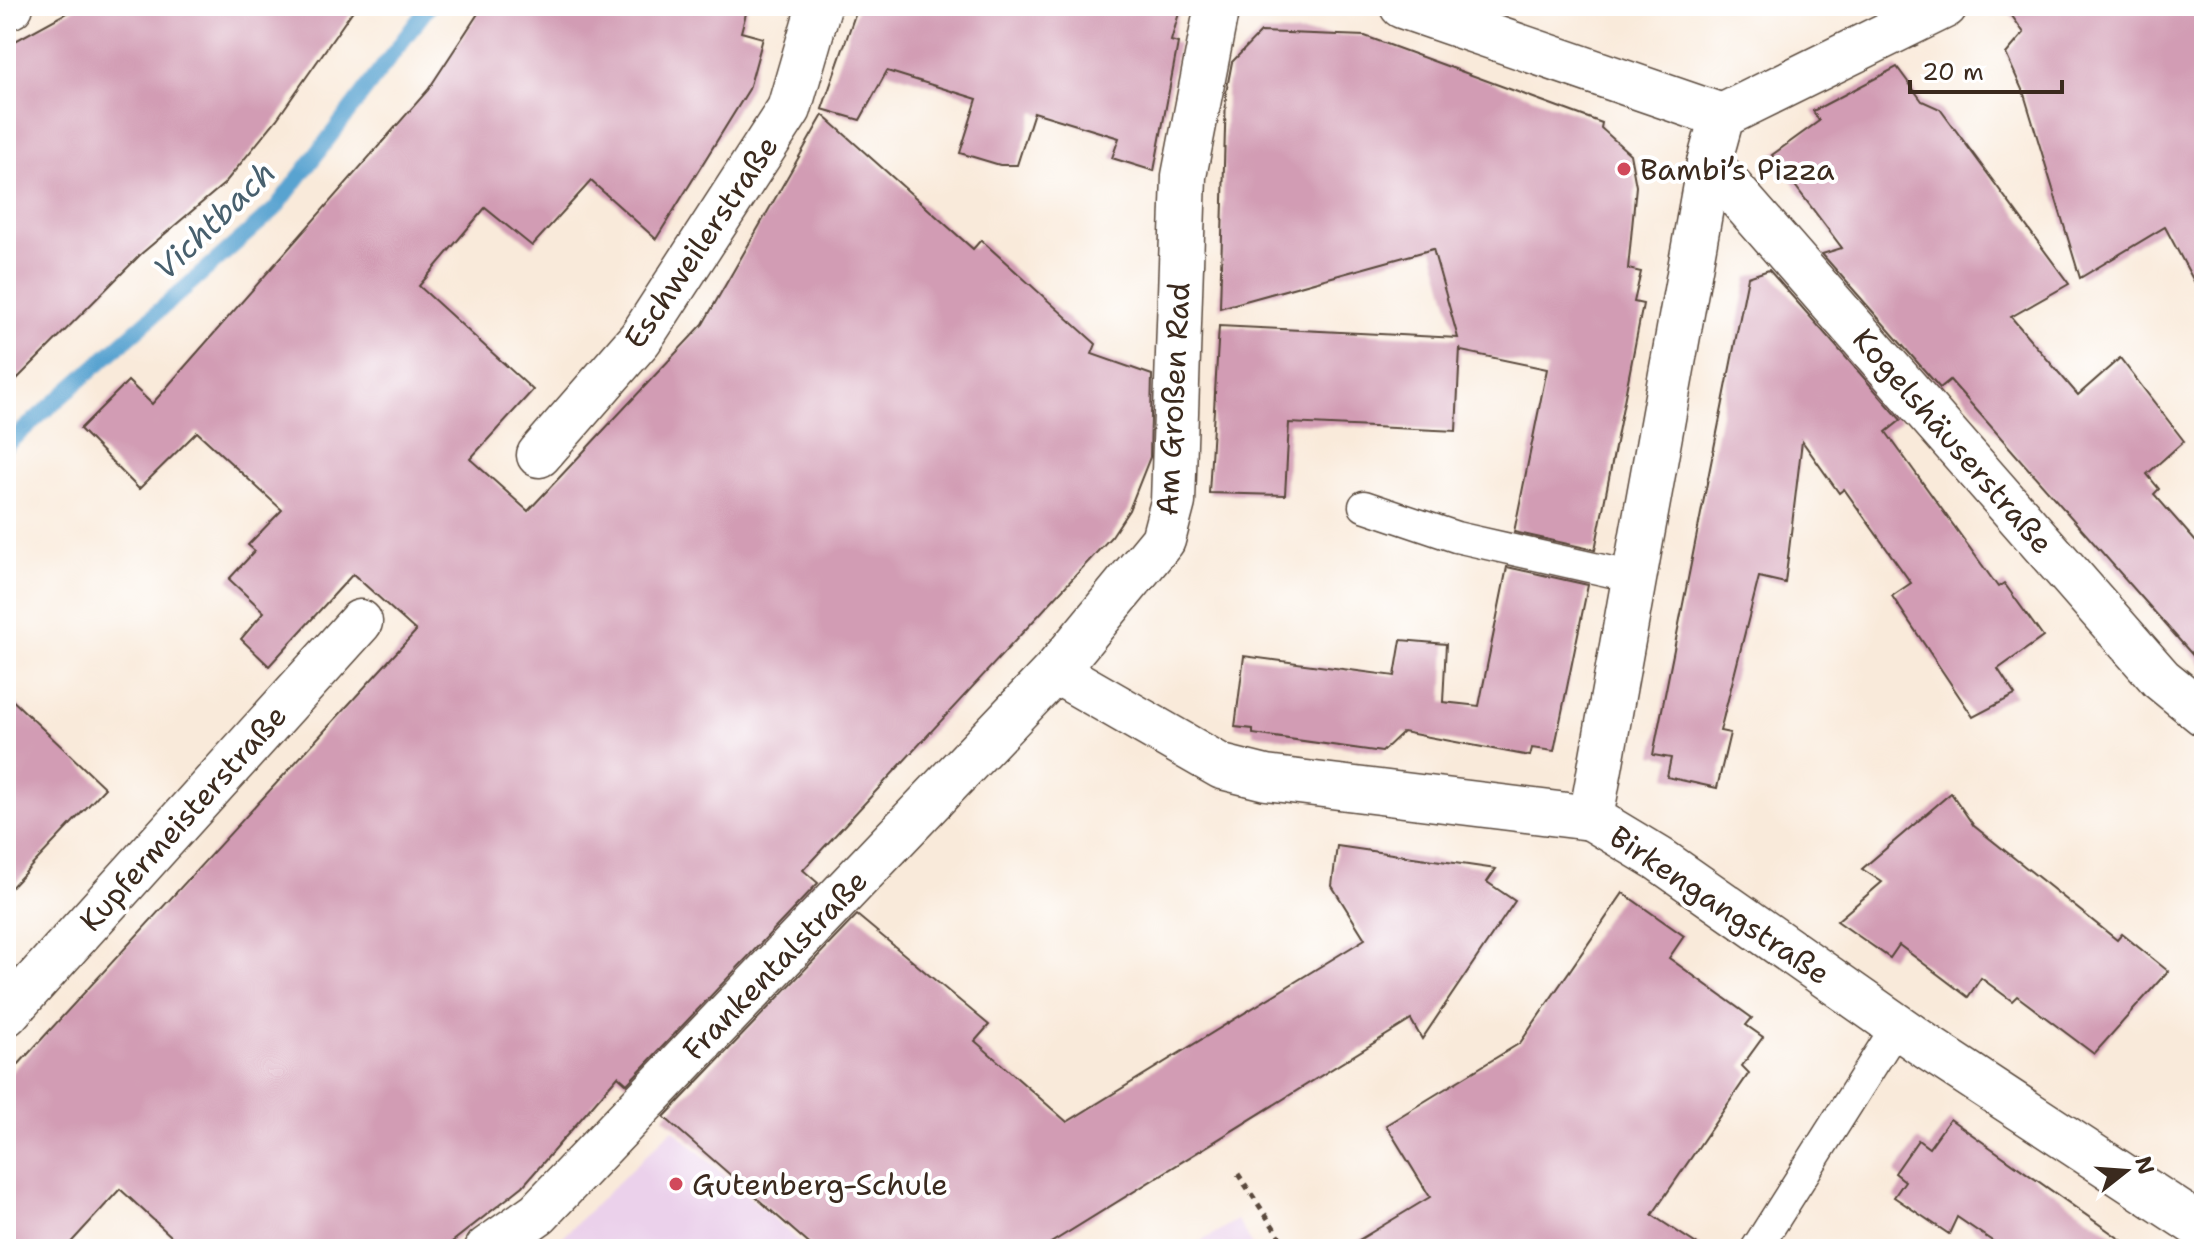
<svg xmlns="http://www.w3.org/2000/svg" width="2210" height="1255" font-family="'Shantell Sans',sans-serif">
  <rect width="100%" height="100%" fill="#fff"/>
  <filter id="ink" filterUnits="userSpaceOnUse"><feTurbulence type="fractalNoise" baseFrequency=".0125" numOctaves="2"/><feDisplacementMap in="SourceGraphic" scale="16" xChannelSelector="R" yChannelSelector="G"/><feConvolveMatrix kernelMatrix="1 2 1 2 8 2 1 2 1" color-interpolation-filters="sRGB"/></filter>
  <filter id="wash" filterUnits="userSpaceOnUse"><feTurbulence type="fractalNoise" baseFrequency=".006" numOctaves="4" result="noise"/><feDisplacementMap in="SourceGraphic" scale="32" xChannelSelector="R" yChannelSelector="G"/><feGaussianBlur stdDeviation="1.8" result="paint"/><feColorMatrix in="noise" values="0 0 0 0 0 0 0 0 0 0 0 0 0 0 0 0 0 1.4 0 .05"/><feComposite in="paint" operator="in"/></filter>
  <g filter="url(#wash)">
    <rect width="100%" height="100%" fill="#f9eada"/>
    <!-- built -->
    <g fill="#ebd1eb">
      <polygon points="673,1129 808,1249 550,1249"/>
      <polygon points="1237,1220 1255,1249 1188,1249"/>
    </g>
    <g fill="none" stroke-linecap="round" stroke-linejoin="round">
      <!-- stream -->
      <polyline stroke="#58a3d0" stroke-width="16" points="6,445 275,209 429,6"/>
    </g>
    <g id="blocks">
      <!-- building -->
      <g fill="#d29cb4">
        <polygon points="79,6 356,6 277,119 224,184 141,254 6,390 6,46"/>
        <polygon points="483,6 748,6 741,32 763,38 749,89 656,239 591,181 532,246 485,208 419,286 533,390 470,459 528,511 703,324 823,115 973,249 981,240 1096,344 1092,354 1152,375 1150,457 1129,510 1112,536 803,870 818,883 627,1084 618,1076 523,1186 443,1249 185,1249 120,1189 65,1249 6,1249 6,1078 416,631 353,574 269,666 241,639 264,612 229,579 255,551 248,545 282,510 197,432 139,489 80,429 128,381 152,404 428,90"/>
        <polygon points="858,6 1181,6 1171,41 1178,43 1154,171 1112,158 1119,138 1034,112 1017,165 1000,165 960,153 977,99 887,71 860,120 822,109"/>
        <polygon points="2005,6 2204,6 2204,300 2165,227 2080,278 2024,94 2006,54 2024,33"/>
        <polygon points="1261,32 1365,36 1602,123 1601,128 1630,154 1636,186 1628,269 1641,272 1634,302 1643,304 1595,550 1514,532 1547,369 1461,351 1460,347 1456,431 1289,423 1285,495 1209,493 1219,326 1458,338 1433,249 1220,308 1226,93 1232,62"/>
        <polygon points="1897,67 1922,101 1940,109 2069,284 2011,317 2078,395 2120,358 2184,441 2147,474 2159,489 2154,494 2204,551 2204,668 1950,380 1940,388 1822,254 1842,248 1772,155 1819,121 1813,111"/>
        <polygon points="1769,270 1901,420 1886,432 1998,587 2004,583 2043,637 1998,669 2015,695 1973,717 1892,596 1911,583 1844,489 1839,493 1802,441 1785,583 1759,577 1720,731 1730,733 1717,788 1667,777 1671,758 1653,755 1748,277"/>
        <polygon points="1507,567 1588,585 1554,751 1532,748 1530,756 1403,732 1382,752 1253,734 1253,729 1235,727 1244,656 1395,676 1401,640 1446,644 1443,702 1479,706"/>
        <polygon points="6,694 105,788 6,893"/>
        <polygon points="1951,793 1974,826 2117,940 2122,934 2168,971 2094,1054 2017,996 2012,1001 1981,978 1968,997 1899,945 1890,958 1837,921 1882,882 1862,869"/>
        <polygon points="1337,846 1496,869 1487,882 1515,901 1422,1039 1411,1020 1041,1249 815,1249 664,1117 857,915 989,1025 975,1041 1067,1122 1365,939 1332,886"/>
        <polygon points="1623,893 1684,936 1669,958 1752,1018 1746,1025 1763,1037 1742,1066 1749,1073 1652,1215 1704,1249 1344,1249 1430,1197 1386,1125 1520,1043"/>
        <polygon points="1950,1119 2134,1249 2004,1249 1957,1217 1949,1234 1894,1197 1905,1181 1895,1173 1918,1140 1929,1148"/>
      </g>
    </g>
  </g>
  <g filter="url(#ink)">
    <use href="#blocks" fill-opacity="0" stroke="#58473a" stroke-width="2"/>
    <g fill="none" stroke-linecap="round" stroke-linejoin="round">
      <defs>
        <g id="lane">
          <polyline points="1364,506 1456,537 1634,577"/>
          <polyline points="1756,1249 1897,1026"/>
        </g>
        <g id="street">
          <polyline points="1402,6 1722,116"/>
          <polyline points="1709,163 2161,679 2204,714"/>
          <polyline points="539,455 640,339 789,109 819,6"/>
          <polyline points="1055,671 1222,767 1266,778 1591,818"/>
          <polyline points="6,1014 360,622"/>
          <polyline points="487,1249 538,1213 1055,671 1163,540 1173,502 1184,176 1217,6"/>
        </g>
        <g id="secondary">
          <polyline points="1945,6 1722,116 1709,163 1591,818 1659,859 1927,1047 2204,1229"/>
          <polyline points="6,8 11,6"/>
        </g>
      </defs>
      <!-- lane casing -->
      <use href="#lane" stroke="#58473a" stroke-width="33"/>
      <!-- street casing -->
      <use href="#street" stroke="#58473a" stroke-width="47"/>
      <!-- secondary casing -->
      <use href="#secondary" stroke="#58473a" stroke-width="47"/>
      <!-- path -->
      <polyline stroke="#58473a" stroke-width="5" stroke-dasharray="6 6" stroke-linecap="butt" points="1238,1174 1288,1249"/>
      <!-- lane -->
      <use href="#lane" stroke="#fff" stroke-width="30"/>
      <!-- street -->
      <use href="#street" stroke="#fff" stroke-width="44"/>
      <!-- secondary -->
      <use href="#secondary" stroke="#fff" stroke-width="44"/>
    </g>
  </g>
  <!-- markers -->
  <g fill="#d1495b" stroke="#fff" stroke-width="3">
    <circle cx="1624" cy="169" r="8"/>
    <circle cx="676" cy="1184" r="8"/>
  </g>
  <g text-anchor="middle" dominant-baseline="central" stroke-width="8" stroke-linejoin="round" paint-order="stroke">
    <!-- poi labels -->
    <g font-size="30" fill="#3b2a1e" stroke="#fff" text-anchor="start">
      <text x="1640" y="169">Bambi’s Pizza</text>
      <text x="692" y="1184">Gutenberg-Schule</text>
    </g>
    <!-- street labels -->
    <g font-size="30" fill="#3b2a1e" stroke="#fff">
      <text transform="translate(701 242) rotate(-56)">Eschweilerstraße</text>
      <text transform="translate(1173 399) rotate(-87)">Am Großen Rad</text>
      <text transform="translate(1953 441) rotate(49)">Kogelshäuserstraße</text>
      <text transform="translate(183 818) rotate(-48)">Kupfermeisterstraße</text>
      <text transform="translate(1720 905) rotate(34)">Birkengangstraße</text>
      <text transform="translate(775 965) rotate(-46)">Frankentalstraße</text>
    </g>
    <!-- water labels -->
    <g font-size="32" font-style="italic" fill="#48606e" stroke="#fff">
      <text transform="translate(214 220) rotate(-44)">Vichtbach</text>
    </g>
  </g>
  <!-- margin -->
  <rect width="2210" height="1255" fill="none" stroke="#fff" stroke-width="32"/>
  <!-- north arrow -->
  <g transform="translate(2126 1171) rotate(73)" stroke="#ffffff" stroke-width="6" paint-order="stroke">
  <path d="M0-6L14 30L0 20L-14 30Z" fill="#3b2a1e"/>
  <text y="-12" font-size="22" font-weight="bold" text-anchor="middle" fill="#3b2a1e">N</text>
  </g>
  <!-- scale -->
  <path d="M1910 80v12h152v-12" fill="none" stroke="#3b2a1e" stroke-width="4"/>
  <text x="1922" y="80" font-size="24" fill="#3b2a1e" stroke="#ffffff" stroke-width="6" paint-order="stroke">20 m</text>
</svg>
